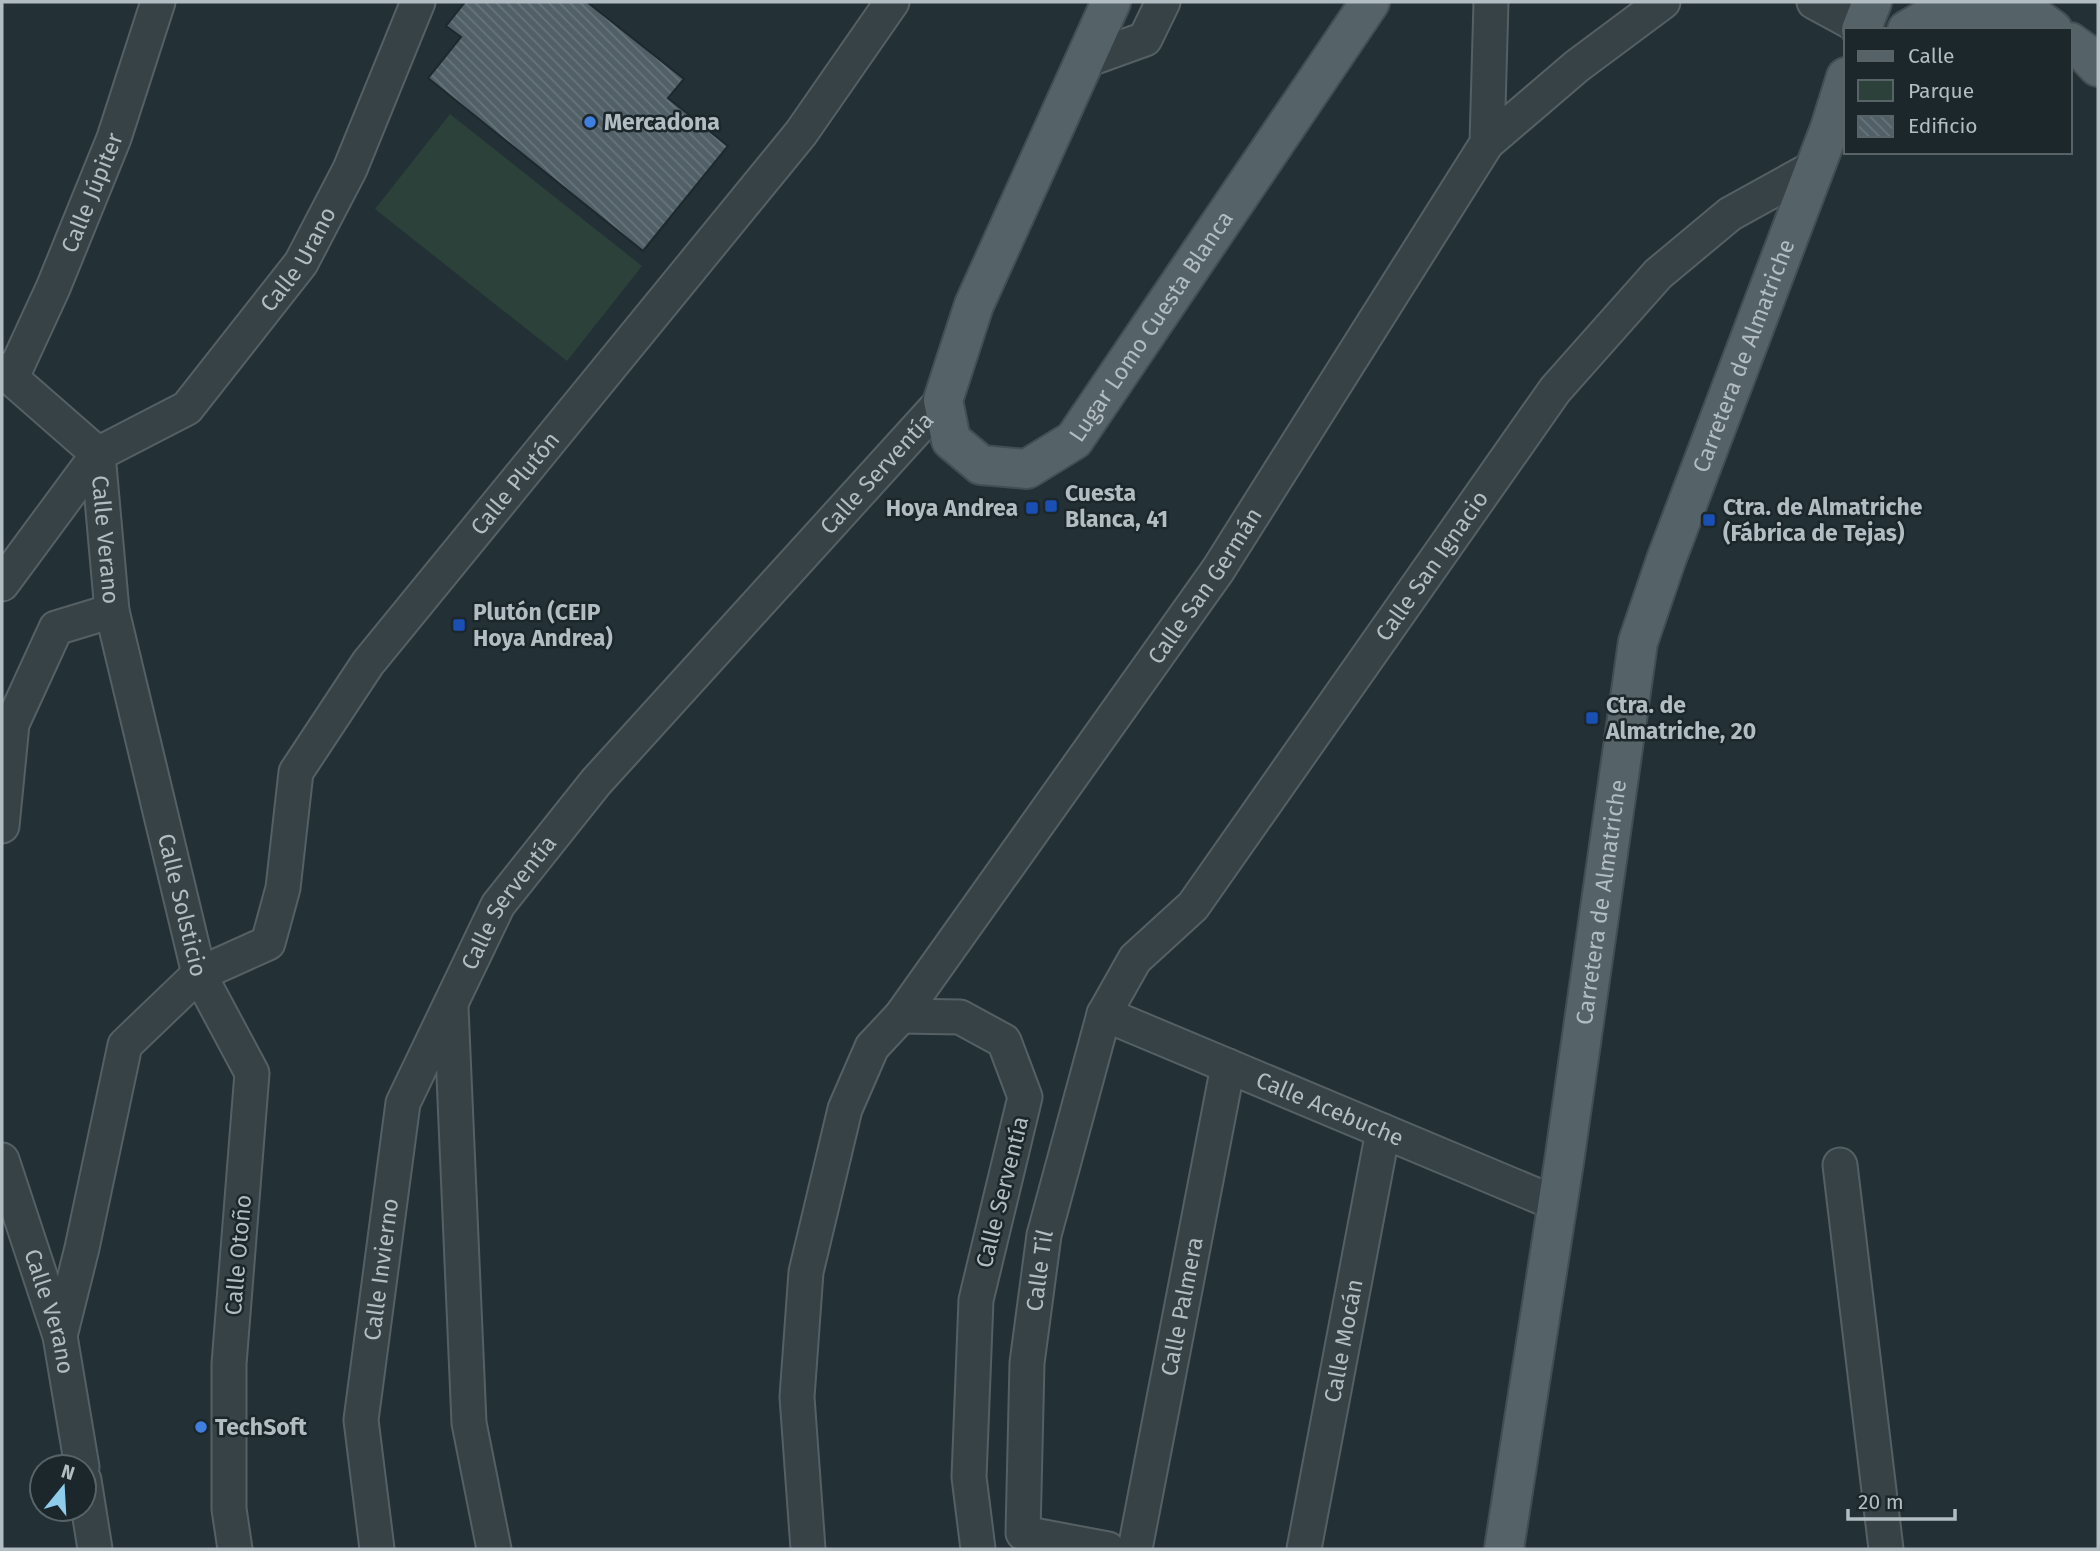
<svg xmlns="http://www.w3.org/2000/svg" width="2100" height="1551" font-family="'Fira Sans',sans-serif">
  <defs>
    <pattern id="building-back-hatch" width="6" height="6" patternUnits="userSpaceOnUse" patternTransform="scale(1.75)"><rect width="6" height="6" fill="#516067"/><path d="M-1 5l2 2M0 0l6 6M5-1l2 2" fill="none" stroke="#68757b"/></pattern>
  </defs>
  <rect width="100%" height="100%" fill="#233136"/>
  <!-- green -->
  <polygon fill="#2c413a" points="450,114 642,266 567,361 375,209"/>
  <!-- building -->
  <polygon fill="url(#building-back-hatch)" stroke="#1e292e" stroke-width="2" points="465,2 587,2 684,79 668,98 728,146 643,251 428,78 461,37 446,26"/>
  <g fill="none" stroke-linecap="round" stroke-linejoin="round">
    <defs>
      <g id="minor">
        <polyline points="1814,2 1862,28"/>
        <polyline points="1084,61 1145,39 1163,2"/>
        <polyline points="1487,143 1577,66 1663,2"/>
        <polyline points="2,370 98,454"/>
        <path id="s1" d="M12,377L53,288L114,138L158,2"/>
        <path id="s2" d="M98,454L112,611L199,974L252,1073L229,1364V1509L235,1549"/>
        <path id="s3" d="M2,584L98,454L187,408L301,263L350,169L418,2"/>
        <polyline points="2,826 12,724 56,628 112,611"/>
        <polyline points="451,1007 469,1423 494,1549"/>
        <path id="s4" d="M1104,1014L1557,1204"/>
        <polyline points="901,1016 960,1017 1004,1041 1025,1097 976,1300 969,1477 978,1549"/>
        <path id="s5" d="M2,1160L60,1336L82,1467"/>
        <polyline points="1840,1165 1886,1549"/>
        <path id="s6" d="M60,1336L82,1248L125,1045L199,974L268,943L283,888L296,772L368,663L801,133L892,2"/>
        <polyline points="84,1480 95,1549"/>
        <path id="s7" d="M377,1549L361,1420L403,1103L498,905L596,782L943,400"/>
        <path id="s8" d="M808,1549L797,1397L806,1272L845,1109L872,1047L901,1016L1218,570L1487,143L1491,2"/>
        <path id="s9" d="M1108,1549L1023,1533L1027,1363L1044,1235L1104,1014L1135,959L1193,906L1555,390L1658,274L1730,214L1815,167"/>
        <path id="s10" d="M1135,1549L1228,1066"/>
        <path id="s11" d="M1304,1549L1383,1131"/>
      </g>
      <g id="major">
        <path id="s12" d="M1111,2L974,305L943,400L951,440L981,465L1027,469L1074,440L1370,2"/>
        <polyline points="2015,2 2053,30"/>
        <polyline points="1861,30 1872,2"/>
        <polyline points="1907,30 1937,13 1980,8 2027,11"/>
        <polyline points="2070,42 2084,52 2098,67"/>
        <path id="s13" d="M1504,1549L1564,1162L1638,642L1666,560L1830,128L1846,77"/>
      </g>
    </defs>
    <!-- minor casing -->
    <use href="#minor" stroke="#556065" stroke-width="37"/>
    <!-- major casing -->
    <use href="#major" stroke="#434e53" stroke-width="42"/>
    <!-- minor -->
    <use href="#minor" stroke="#374247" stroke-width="33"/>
    <!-- major -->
    <use href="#major" stroke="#556267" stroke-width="38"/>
  </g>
  <!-- markers -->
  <g fill="#3f7fe0" stroke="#1c272c" stroke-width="2.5">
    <circle cx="590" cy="122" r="7"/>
    <circle cx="201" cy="1427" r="7"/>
  </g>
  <g fill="#1a4fb4" stroke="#1c272c" stroke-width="2.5">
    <rect x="1044" y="499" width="14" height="14" rx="3.5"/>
    <rect x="1025" y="501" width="14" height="14" rx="3.5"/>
    <rect x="1702" y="513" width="14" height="14" rx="3.5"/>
    <rect x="452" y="618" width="14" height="14" rx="3.5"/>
    <rect x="1585" y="711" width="14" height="14" rx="3.5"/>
  </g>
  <g text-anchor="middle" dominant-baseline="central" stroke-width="5" stroke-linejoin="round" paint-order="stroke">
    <!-- poi labels -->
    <g font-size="23" font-weight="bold" fill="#b2bdc3" stroke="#1c272c" text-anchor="start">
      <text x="604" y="122">Mercadona</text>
      <text x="1065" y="493">Cuesta<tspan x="1065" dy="26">Blanca, 41</tspan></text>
      <text x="1723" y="507">Ctra. de Almatriche<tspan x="1723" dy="26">(Fábrica de Tejas)</tspan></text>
      <text x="1018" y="508" text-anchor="end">Hoya Andrea</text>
      <text x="473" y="612">Plutón (CEIP<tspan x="473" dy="26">Hoya Andrea)</tspan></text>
      <text x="1606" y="705">Ctra. de<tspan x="1606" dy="26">Almatriche, 20</tspan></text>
      <text x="215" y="1427">TechSoft</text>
    </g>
    <!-- street labels -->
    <g font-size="23" fill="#b2bdc3" stroke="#1c272c">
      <text stroke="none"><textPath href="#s1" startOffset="201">Calle Júpiter</textPath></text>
      <text stroke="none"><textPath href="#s3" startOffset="448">Calle Urano</textPath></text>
      <text stroke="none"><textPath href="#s12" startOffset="751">Lugar Lomo Cuesta Blanca</textPath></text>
      <text stroke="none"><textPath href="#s13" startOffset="1222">Carretera de Almatriche</textPath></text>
      <text stroke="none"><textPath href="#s7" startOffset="1244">Calle Serventía</textPath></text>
      <text stroke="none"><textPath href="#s6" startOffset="1013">Calle Plutón</textPath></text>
      <text stroke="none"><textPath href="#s2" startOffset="86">Calle Verano</textPath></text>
      <text stroke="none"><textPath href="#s9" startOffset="1172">Calle San Ignacio</textPath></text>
      <text stroke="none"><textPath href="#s8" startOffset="1082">Calle San Germán</textPath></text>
      <text stroke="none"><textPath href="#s13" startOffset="654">Carretera de Almatriche</textPath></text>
      <text stroke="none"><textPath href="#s7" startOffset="677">Calle Serventía</textPath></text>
      <text stroke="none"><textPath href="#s2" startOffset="460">Calle Solsticio</textPath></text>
      <text stroke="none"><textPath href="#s4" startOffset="245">Calle Acebuche</textPath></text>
      <text transform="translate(1002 1192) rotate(-76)">Calle Serventía</text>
      <text transform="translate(238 1255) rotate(-85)">Calle Otoño</text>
      <text stroke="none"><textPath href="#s7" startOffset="282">Calle Invierno</textPath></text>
      <text stroke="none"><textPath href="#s9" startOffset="350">Calle Til</textPath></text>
      <text stroke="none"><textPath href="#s10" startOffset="247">Calle Palmera</textPath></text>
      <text stroke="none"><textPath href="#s5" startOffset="159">Calle Verano</textPath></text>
      <text stroke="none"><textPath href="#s11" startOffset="212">Calle Mocán</textPath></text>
    </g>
  </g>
  <!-- border -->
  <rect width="2100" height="1551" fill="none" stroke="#b2bdc3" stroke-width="7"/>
  <!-- legend -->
  <rect x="1844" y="28" width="228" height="126" fill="#1c272c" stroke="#586368" stroke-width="2"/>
  <rect x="1858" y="51" width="35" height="10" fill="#556267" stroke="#586368" stroke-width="2"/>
  <text x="1908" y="63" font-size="21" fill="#b2bdc3">Calle</text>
  <rect x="1858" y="80" width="35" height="21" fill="#2c413a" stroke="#586368" stroke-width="2"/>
  <text x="1908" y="98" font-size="21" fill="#b2bdc3">Parque</text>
  <rect x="1858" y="116" width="35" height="21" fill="url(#building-back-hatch)" stroke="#586368" stroke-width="2"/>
  <text x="1908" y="133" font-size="21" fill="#b2bdc3">Edificio</text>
  <!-- north arrow -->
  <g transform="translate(63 1488) rotate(18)"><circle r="33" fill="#1c272c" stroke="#586368" stroke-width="2"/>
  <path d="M0-5L12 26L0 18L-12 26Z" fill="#8ecdec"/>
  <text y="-10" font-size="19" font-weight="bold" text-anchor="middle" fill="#b2bdc3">N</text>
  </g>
  <!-- scale -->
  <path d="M1848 1509v10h107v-10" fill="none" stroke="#b2bdc3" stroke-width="3.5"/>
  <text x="1858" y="1509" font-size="21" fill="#b2bdc3" stroke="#1c272c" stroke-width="5" paint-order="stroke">20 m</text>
</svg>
